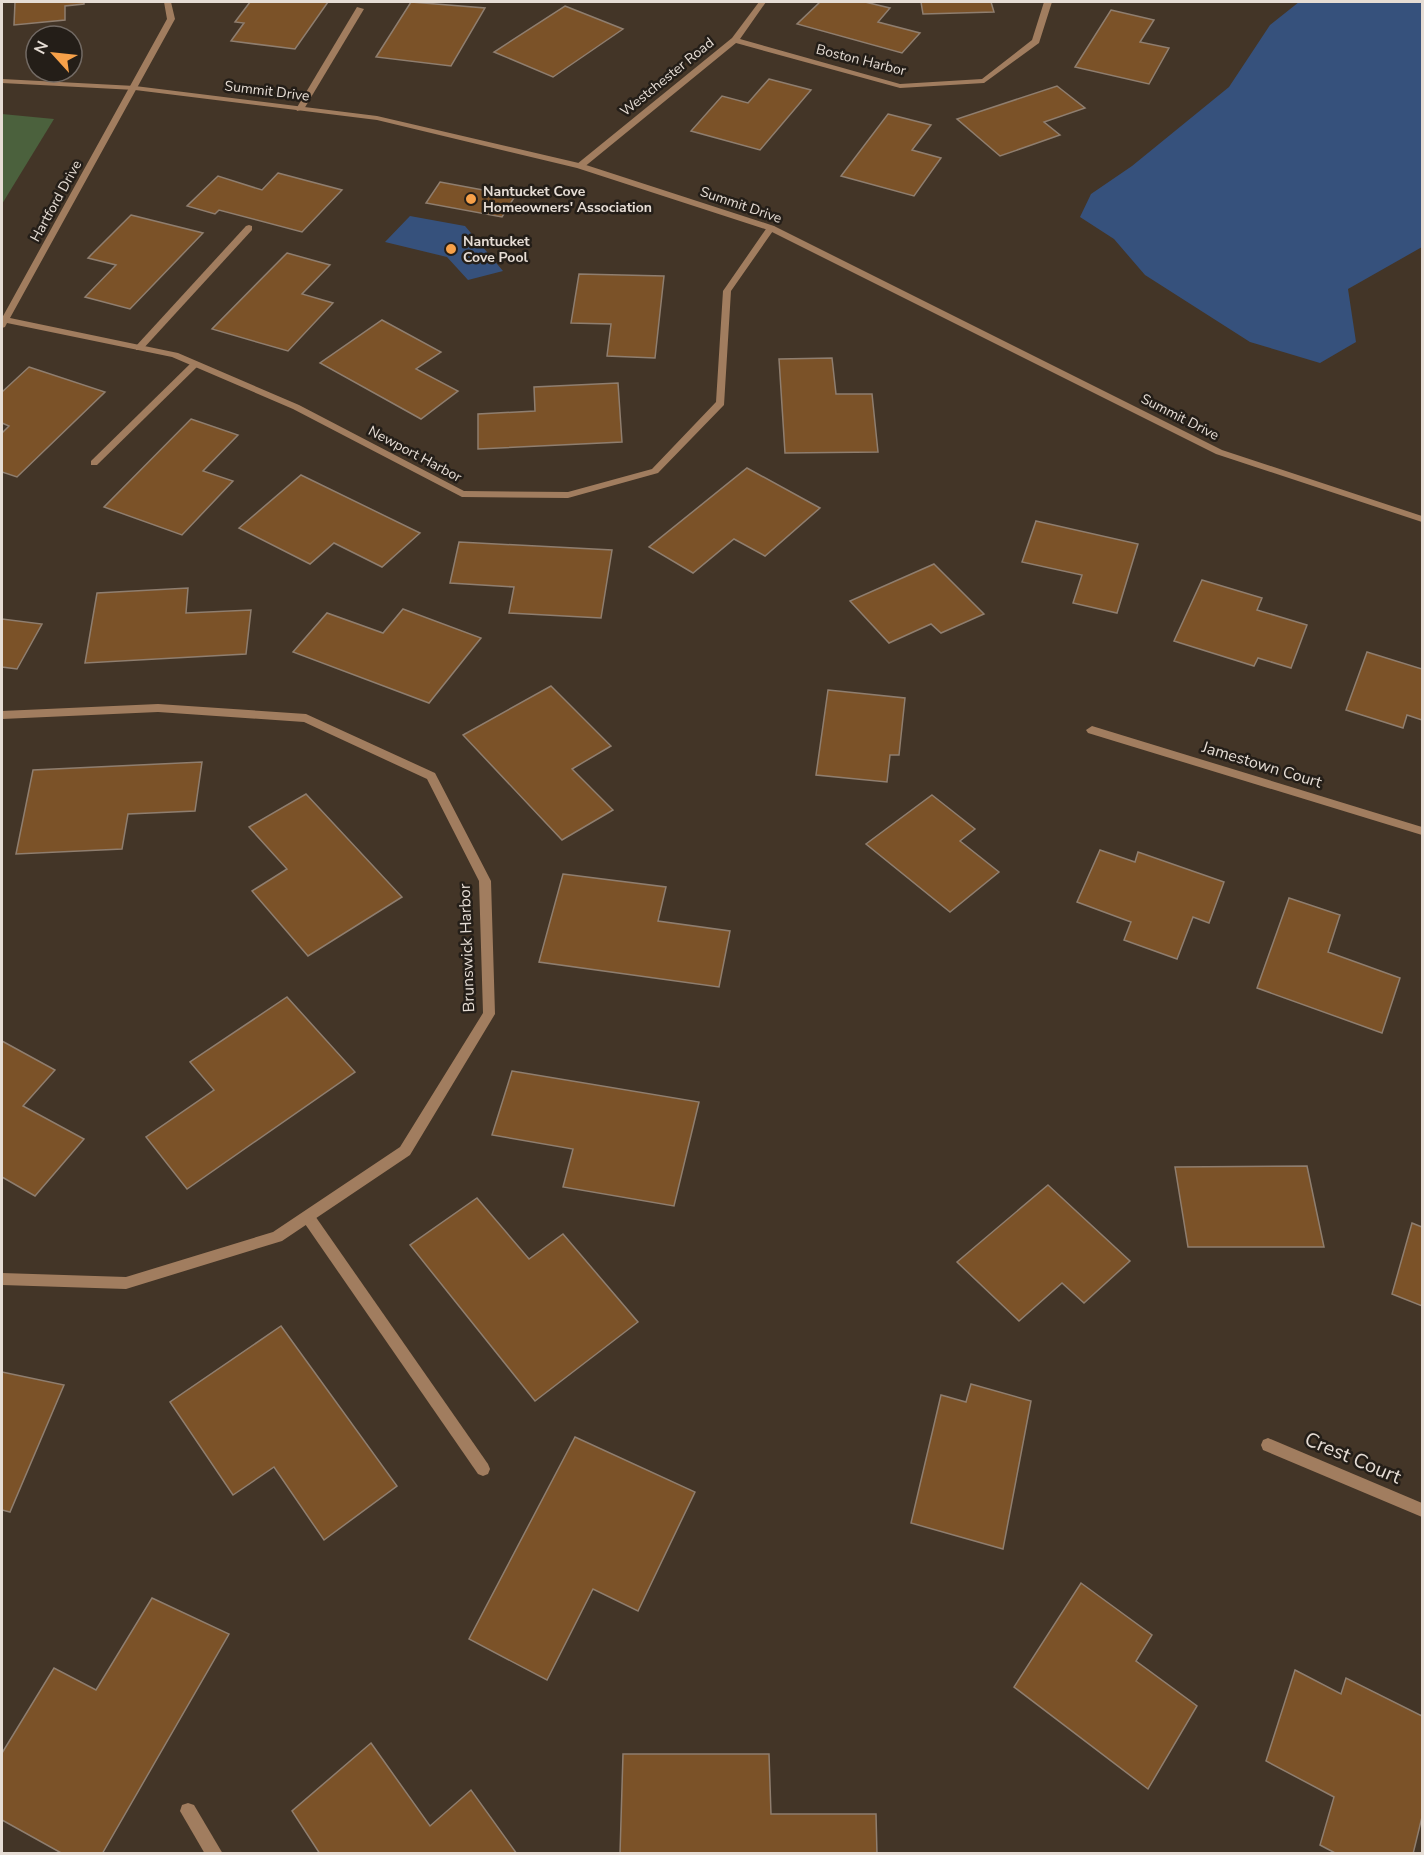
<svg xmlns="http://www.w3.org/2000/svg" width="1424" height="1855" font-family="'Nunito Sans',sans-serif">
  <rect width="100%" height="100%" fill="#433527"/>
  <!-- green -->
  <polygon fill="#4b613d" points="2,114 54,119 2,204"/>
  <!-- water -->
  <g fill="#36517c">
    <polygon points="1299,2 1422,2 1422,247 1348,289 1356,342 1320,363 1250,342 1145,275 1114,239 1080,217 1091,194 1132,166 1229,87 1270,25"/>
    <polygon points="410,216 465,226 503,271 468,280 447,257 385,242"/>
  </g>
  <!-- building -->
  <g fill="#7b5228" stroke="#8f7e6f" stroke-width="1.5">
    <polygon points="15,2 84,2 84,4 65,6 65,20 14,25"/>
    <polygon points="250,2 328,2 295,49 231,41 244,23 235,22"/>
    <polygon points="411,2 485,8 451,66 376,57"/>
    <polygon points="820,2 865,2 890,8 878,22 920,33 902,53 797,24"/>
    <polygon points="921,2 991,2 994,12 923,14"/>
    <polygon points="565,6 623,29 553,77 494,52"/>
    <polygon points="1111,10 1154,20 1140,42 1169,48 1149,84 1075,67"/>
    <polygon points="769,79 811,90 760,150 691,131 722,96 748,103"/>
    <polygon points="1057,86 1085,108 1044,122 1060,135 1000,156 957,119"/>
    <polygon points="888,114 931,125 912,150 941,158 914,196 841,176"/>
    <polygon points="278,173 342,190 302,232 219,210 215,214 187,206 218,176 262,190"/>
    <polygon points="440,182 515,196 502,217 426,203"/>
    <polygon points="131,215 203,233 130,309 85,297 116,265 88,258"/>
    <polygon points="287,253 330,265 302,294 333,303 288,351 212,329"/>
    <polygon points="579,274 664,276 655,358 607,356 611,324 571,323"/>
    <polygon points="382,320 441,352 416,369 458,391 421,419 320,363"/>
    <polygon points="832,358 836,394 872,394 878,452 785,453 779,359"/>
    <polygon points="29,367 105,392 17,477 2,472 2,433 9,426 2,423 2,392"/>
    <polygon points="618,383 622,442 478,449 478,414 535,411 534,387"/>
    <polygon points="191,419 238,435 203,471 233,481 182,535 104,507"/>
    <polygon points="747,468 820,508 765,556 734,539 693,573 649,547"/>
    <polygon points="301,475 420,533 382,567 334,543 310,564 239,528"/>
    <polygon points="1036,521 1138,544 1117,613 1073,603 1082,575 1022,562"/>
    <polygon points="459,542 612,550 601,618 509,613 514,587 450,583"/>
    <polygon points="934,564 984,614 941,633 931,624 889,643 850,601"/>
    <polygon points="1202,580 1262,598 1257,610 1307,625 1291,668 1258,658 1254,666 1174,641"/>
    <polygon points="188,588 186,613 251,610 246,654 85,663 97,593"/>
    <polygon points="403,609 481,638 429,703 293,652 327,613 383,633"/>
    <polygon points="2,619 42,624 17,669 2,667"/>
    <polygon points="1367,652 1422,669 1422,720 1407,715 1403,728 1346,710"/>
    <polygon points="551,686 611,746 572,769 613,810 562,840 463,735"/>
    <polygon points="828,690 905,698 899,755 890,755 887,782 816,775"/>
    <polygon points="202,762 195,811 128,814 122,849 16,854 33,770"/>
    <polygon points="306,794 402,897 308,956 252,891 287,869 249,827"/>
    <polygon points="932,795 975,829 960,841 999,872 950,912 866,844"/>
    <polygon points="1100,850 1135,862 1138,852 1224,882 1209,923 1193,917 1177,959 1124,940 1131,922 1077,902"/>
    <polygon points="563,874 666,887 658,921 730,931 719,987 539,962"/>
    <polygon points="1289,898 1340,915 1328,952 1400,978 1382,1033 1257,988"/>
    <polygon points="287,997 355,1072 187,1189 146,1137 214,1090 190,1062"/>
    <polygon points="2,1041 55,1070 23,1106 84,1139 35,1196 2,1177"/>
    <polygon points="512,1071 699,1102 674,1206 563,1187 573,1149 492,1135"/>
    <polygon points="1307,1166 1324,1247 1188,1247 1175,1167"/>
    <polygon points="1048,1185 1130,1261 1084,1303 1062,1283 1019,1321 957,1262"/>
    <polygon points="477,1198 529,1259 563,1234 638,1322 535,1401 410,1245"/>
    <polygon points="1412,1223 1422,1227 1422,1306 1392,1294"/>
    <polygon points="281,1326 397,1486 324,1540 274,1467 233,1495 170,1402"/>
    <polygon points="2,1372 64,1385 10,1512 2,1510"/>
    <polygon points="971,1384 1031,1401 1003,1549 911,1523 941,1395 966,1402"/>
    <polygon points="575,1437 695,1492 638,1611 593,1589 547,1680 469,1639"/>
    <polygon points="1081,1583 1152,1635 1136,1661 1197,1706 1148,1789 1014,1687"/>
    <polygon points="152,1598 229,1634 102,1854 63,1854 2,1820 2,1753 54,1668 96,1690"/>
    <polygon points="1295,1670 1341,1694 1346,1678 1422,1716 1422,1817 1413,1854 1337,1854 1320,1845 1334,1797 1266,1761"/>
    <polygon points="371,1743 430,1826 471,1790 517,1854 320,1854 292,1811"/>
    <polygon points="623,1754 769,1754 771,1814 876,1814 877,1854 620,1854"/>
  </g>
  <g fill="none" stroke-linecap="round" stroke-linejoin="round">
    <!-- service -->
    <g fill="#a17d5f" fill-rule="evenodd">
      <polygon points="357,7 364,9 304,109 297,111 296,109"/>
      <polygon points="249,225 252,226 252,230 142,350 136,350 136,346 246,226"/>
      <polygon points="195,361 200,364 198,366 97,465 91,465 91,461 192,362"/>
      <polygon points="308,1211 313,1213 488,1464 490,1469 488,1474 483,1476 478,1474 303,1221 301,1217 303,1213"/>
      <polygon points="188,1803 194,1805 223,1854 205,1854 180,1811 182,1805"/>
    </g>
    <!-- minor -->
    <g fill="#a17d5f" fill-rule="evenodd">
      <polygon points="164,2 171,2 175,19 10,318 178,353 299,405 464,491 568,492 652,469 716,402 723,291 768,226 774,226 775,228 731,291 724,405 658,473 568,498 462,497 293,409 172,357 7,323 5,327 2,328 2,318 167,19"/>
      <polygon points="759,2 766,2 740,39 900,84 982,79 1032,40 1044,2 1052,2 1039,43 984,83 900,88 736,43 583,168 577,168 577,164 732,38"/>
      <polygon points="158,704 306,714 435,773 491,881 495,1014 410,1155 282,1241 126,1289 2,1285 2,1273 126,1277 273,1232 400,1147 483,1013 479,881 427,779 304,722 158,712 2,719 2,711"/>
      <polygon points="1092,726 1422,827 1422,835 1088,733 1086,730"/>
      <polygon points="1268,1438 1422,1503 1422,1517 1263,1450 1261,1445 1263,1440"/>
    </g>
    <!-- tertiary -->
    <polygon fill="#a17d5f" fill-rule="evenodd" points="2,79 135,86 377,116 583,164 774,226 1222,450 1422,516 1422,522 1216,454 768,230 577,168 377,120 135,90 2,83"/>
  </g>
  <!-- markers -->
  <g fill="#f7a149" stroke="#241e18" stroke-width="2">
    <circle cx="471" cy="199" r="6"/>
    <circle cx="451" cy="249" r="6"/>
  </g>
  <g text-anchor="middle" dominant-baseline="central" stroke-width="5" stroke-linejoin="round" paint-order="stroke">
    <!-- far-street labels -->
    <g font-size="14" fill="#e6ddd5" stroke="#241e18">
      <text transform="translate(861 60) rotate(14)">Boston Harbor</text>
      <text transform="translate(667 77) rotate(-39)">Westchester Road</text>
      <text transform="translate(267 91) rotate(7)">Summit Drive</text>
      <text transform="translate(56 201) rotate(-61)">Hartford Drive</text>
      <text transform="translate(741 205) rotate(19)">Summit Drive</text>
      <text transform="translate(1180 417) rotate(27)">Summit Drive</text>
      <text transform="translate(415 454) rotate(28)">Newport Harbor</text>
    </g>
    <!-- far-poi labels -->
    <g font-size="14" font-weight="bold" fill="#e6ddd5" stroke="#241e18" text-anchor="start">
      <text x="483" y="191">Nantucket Cove<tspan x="483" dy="16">Homeowners' Association</tspan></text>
      <text x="463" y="241">Nantucket<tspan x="463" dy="16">Cove Pool</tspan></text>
    </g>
    <!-- street labels -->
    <g font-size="16" fill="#e6ddd5" stroke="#241e18">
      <text transform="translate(1262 765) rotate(17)">Jamestown Court</text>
      <text transform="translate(467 948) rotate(-92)">Brunswick Harbor</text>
    </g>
    <!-- near-street labels -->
    <g font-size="20" fill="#e6ddd5" stroke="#241e18">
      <text transform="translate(1353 1458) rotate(23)">Crest Court</text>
    </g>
  </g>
  <!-- border -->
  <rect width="1424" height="1855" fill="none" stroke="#e6ddd5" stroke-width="6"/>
  <!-- north arrow -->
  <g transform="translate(54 54) rotate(297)"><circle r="28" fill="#241e18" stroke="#726a64" stroke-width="1.5"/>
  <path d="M0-4.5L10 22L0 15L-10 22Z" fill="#f7a149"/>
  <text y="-9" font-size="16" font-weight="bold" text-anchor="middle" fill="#e6ddd5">N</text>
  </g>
</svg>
